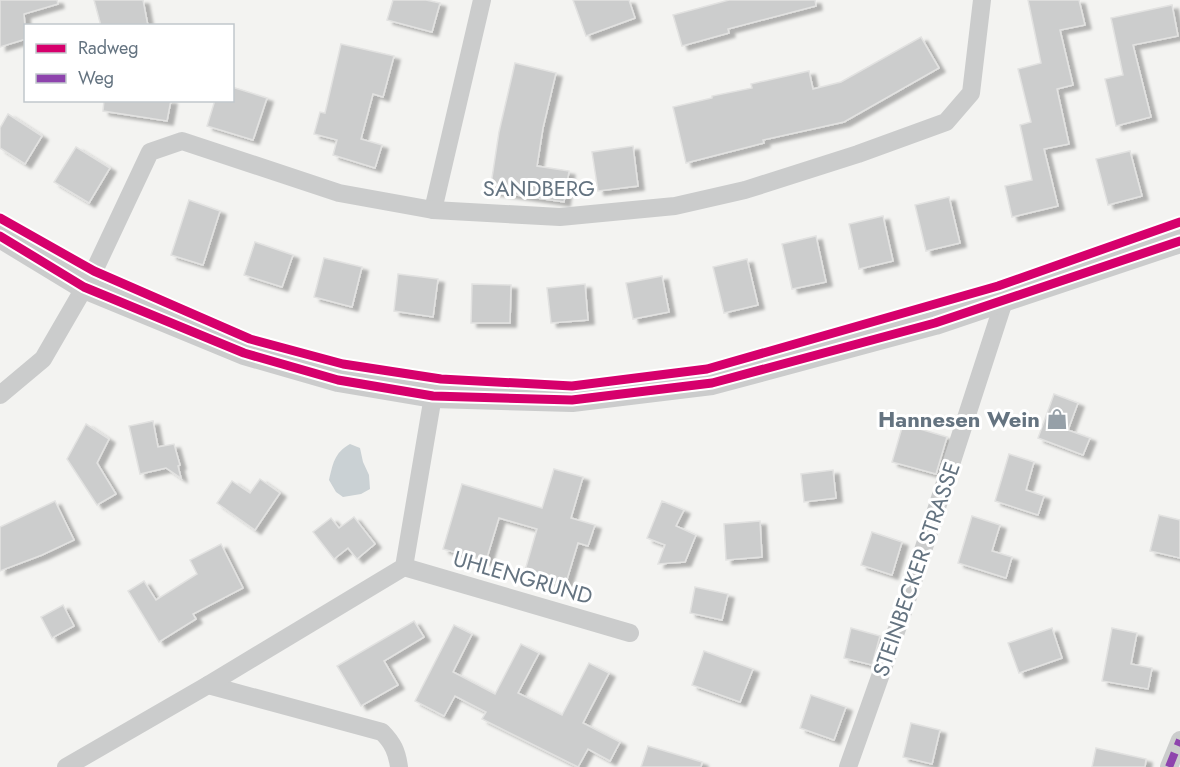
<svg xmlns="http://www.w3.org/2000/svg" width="1180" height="767" font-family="Jost,sans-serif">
  <defs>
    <filter id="shadow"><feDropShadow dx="6" dy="4" stdDeviation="1.5" flood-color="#0004"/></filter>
  </defs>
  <rect width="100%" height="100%" fill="#f3f3f1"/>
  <!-- water -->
  <path fill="#cad1d4" d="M350,444L360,448L363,462L369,475L370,489L361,494L343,497L336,492L329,480C333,464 334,453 350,444Z"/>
  <!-- building -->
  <g fill="#cccdcd" stroke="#e2e2e1" stroke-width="1.5" filter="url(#shadow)">
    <polygon points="0,0 57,0 58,4 24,14 26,39 0,47"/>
    <polygon points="94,0 143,0 148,26 101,26"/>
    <polygon points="393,0 426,0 440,3 432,32 387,20"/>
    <polygon points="573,0 629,0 635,18 586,36"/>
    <polygon points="729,0 815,0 816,6 728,29 729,33 682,46 673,15"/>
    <polygon points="1028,0 1079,0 1085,25 1060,30 1073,85 1057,89 1069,144 1044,149 1058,206 1012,217 1005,186 1032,180 1020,125 1031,122 1018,69 1041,63"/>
    <polygon points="1172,5 1178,36 1133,45 1151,117 1116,126 1105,79 1123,75 1111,18"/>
    <polygon points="921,37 939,68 844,122 763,140 764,143 686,163 673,107 712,98 712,96 752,88 751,84 809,71 813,89 841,82"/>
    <polygon points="341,44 394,56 383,97 373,94 361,139 382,145 375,168 333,155 337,140 314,134 320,112 325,113"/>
    <polygon points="515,63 556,73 543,128 537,166 569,171 564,202 490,191 499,132"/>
    <polygon points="232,87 267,98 253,140 207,126 215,100 232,100"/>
    <polygon points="104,100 171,100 167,121 103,111"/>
    <polygon points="8,114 42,136 25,164 0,148 0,128"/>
    <polygon points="633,146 638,186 598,191 592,152"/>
    <polygon points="76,147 110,168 89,203 54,182"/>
    <polygon points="1130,151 1142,196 1108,205 1096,159"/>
    <polygon points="949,197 960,243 926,251 915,205"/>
    <polygon points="189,200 220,211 203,265 171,255"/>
    <polygon points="883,216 893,261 859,269 849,224"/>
    <polygon points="816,236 826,282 792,289 782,244"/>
    <polygon points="255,242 293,255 282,287 244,275"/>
    <polygon points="324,258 362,267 352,307 314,297"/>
    <polygon points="747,259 758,305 724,313 713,267"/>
    <polygon points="398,274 438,279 433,317 394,311"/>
    <polygon points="662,276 669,312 633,319 626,283"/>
    <polygon points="472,284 511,285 510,323 471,323"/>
    <polygon points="585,284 588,320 551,323 547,288"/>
    <polygon points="1054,394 1078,403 1068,430 1090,438 1083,455 1038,438"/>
    <polygon points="153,421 158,447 174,444 180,465 178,466 181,478 166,468 140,474 129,426"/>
    <polygon points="86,424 109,439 97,463 116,494 97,505 67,459"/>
    <polygon points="903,424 947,437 936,474 892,462"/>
    <polygon points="1009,454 1034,462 1026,490 1044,496 1038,515 995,501"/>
    <polygon points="554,469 583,477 571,518 595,525 588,546 578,543 565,586 524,574 537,529 499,518 486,561 443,549 462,484 542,508"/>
    <polygon points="833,470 836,498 804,502 801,474"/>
    <polygon points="260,479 280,493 255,530 217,503 232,481 250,493"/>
    <polygon points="55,501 74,540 42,555 0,571 0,527"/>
    <polygon points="662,501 684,510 676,526 696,535 685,562 658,564 665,545 647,538"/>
    <polygon points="1159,515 1180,520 1180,558 1150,551"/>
    <polygon points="972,516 1000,525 992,551 1012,557 1006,578 958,563"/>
    <polygon points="354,517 375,544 357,559 348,548 334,559 313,532 331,518 339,528"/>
    <polygon points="760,521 762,557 726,560 724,524"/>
    <polygon points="872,532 902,542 892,575 861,565"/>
    <polygon points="221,544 243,588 193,614 196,619 159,642 128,591 144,581 156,600 197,574 190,560"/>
    <polygon points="695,587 728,594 722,620 690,613"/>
    <polygon points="63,605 74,626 52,638 41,617"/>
    <polygon points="414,621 424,637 384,661 398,685 361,706 337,666"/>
    <polygon points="454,625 472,634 453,672 495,694 521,644 539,653 518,693 562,715 589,663 609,673 583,723 620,742 610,761 588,749 578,767 482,719 486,712 455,696 444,716 415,701"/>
    <polygon points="851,628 880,636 872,665 844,658"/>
    <polygon points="1052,628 1062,658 1019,673 1008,643"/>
    <polygon points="1112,628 1137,633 1131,664 1152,668 1148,689 1102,681"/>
    <polygon points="704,651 753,669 740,702 692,685"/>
    <polygon points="811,695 846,707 834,740 800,728"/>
    <polygon points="911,723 940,730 932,764 903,757"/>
    <polygon points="648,746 702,762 701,767 641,767"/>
    <polygon points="1096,748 1146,759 1145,767 1092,767"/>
  </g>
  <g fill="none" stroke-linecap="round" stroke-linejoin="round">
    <!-- minor -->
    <g stroke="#cbcccc" stroke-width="18">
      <polyline points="433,210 482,0"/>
      <polyline points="0,395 43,359 94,271 150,152 182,141 339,193 433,210 560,217 675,206 745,190 858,154 946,122 971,93 982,0"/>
      <polyline points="404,567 630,633"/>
      <path d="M208,685L382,732C393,743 397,752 399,767"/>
      <polyline points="66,767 208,685 404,567 433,396"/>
      <polyline points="848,767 904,609 1004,301"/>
      <polyline points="1169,767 1180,740"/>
    </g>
    <!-- tertiary -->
    <polyline stroke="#cbcccc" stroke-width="24" points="0,236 84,287 244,353 338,380 433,396 572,400 712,383 935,323 1180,241"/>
    <!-- quiet -->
    <polyline stroke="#8e44ad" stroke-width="8" stroke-dasharray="15 8" stroke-linecap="butt" points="1169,767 1180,740"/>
    <defs>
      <g id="cycleway">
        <polyline points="0,218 94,271 250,339 343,364 441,379 572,386 707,369 998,286 1180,222"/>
        <polyline points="0,236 84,287 244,353 338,380 433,396 572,400 712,383 935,323 1180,241"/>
      </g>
    </defs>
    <!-- cycleway casing -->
    <use href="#cycleway" stroke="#fff" stroke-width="13"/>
    <!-- cycleway -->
    <use href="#cycleway" stroke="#d6006c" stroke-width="9"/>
  </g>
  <!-- icons -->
  <defs>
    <symbol id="shop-bare" viewBox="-9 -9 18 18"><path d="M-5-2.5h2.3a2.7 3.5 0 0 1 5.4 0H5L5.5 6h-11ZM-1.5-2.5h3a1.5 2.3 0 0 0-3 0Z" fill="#96a0a8" stroke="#fff" stroke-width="2.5" paint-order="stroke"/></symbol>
  </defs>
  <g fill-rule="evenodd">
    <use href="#shop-bare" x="1042" y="404" width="30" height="30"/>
  </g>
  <g text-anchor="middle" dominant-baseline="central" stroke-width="6" stroke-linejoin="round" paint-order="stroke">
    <!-- street labels -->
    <g font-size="22" fill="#647380" stroke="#fff">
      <text x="539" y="188">SANDBERG</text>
      <text transform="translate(916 569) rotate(-71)">STEINBECKER STRASSE</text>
      <text transform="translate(523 577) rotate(16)">UHLENGRUND</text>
    </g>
    <!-- poi labels -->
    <g font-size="22" font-weight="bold" fill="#647380" stroke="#fff" text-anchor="end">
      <text x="1040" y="419">Hannesen Wein</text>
    </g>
  </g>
  <!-- legend -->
  <rect x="24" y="24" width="210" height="78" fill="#ffffff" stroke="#c1c7cc" stroke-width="1.5"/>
  <rect x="36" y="44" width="30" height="9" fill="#d6006c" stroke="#c1c7cc" stroke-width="1.5"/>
  <text x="78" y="54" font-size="18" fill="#647380">Radweg</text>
  <rect x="36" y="74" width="30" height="9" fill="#8e44ad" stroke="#c1c7cc" stroke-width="1.5"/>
  <text x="78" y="84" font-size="18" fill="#647380">Weg</text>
</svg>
